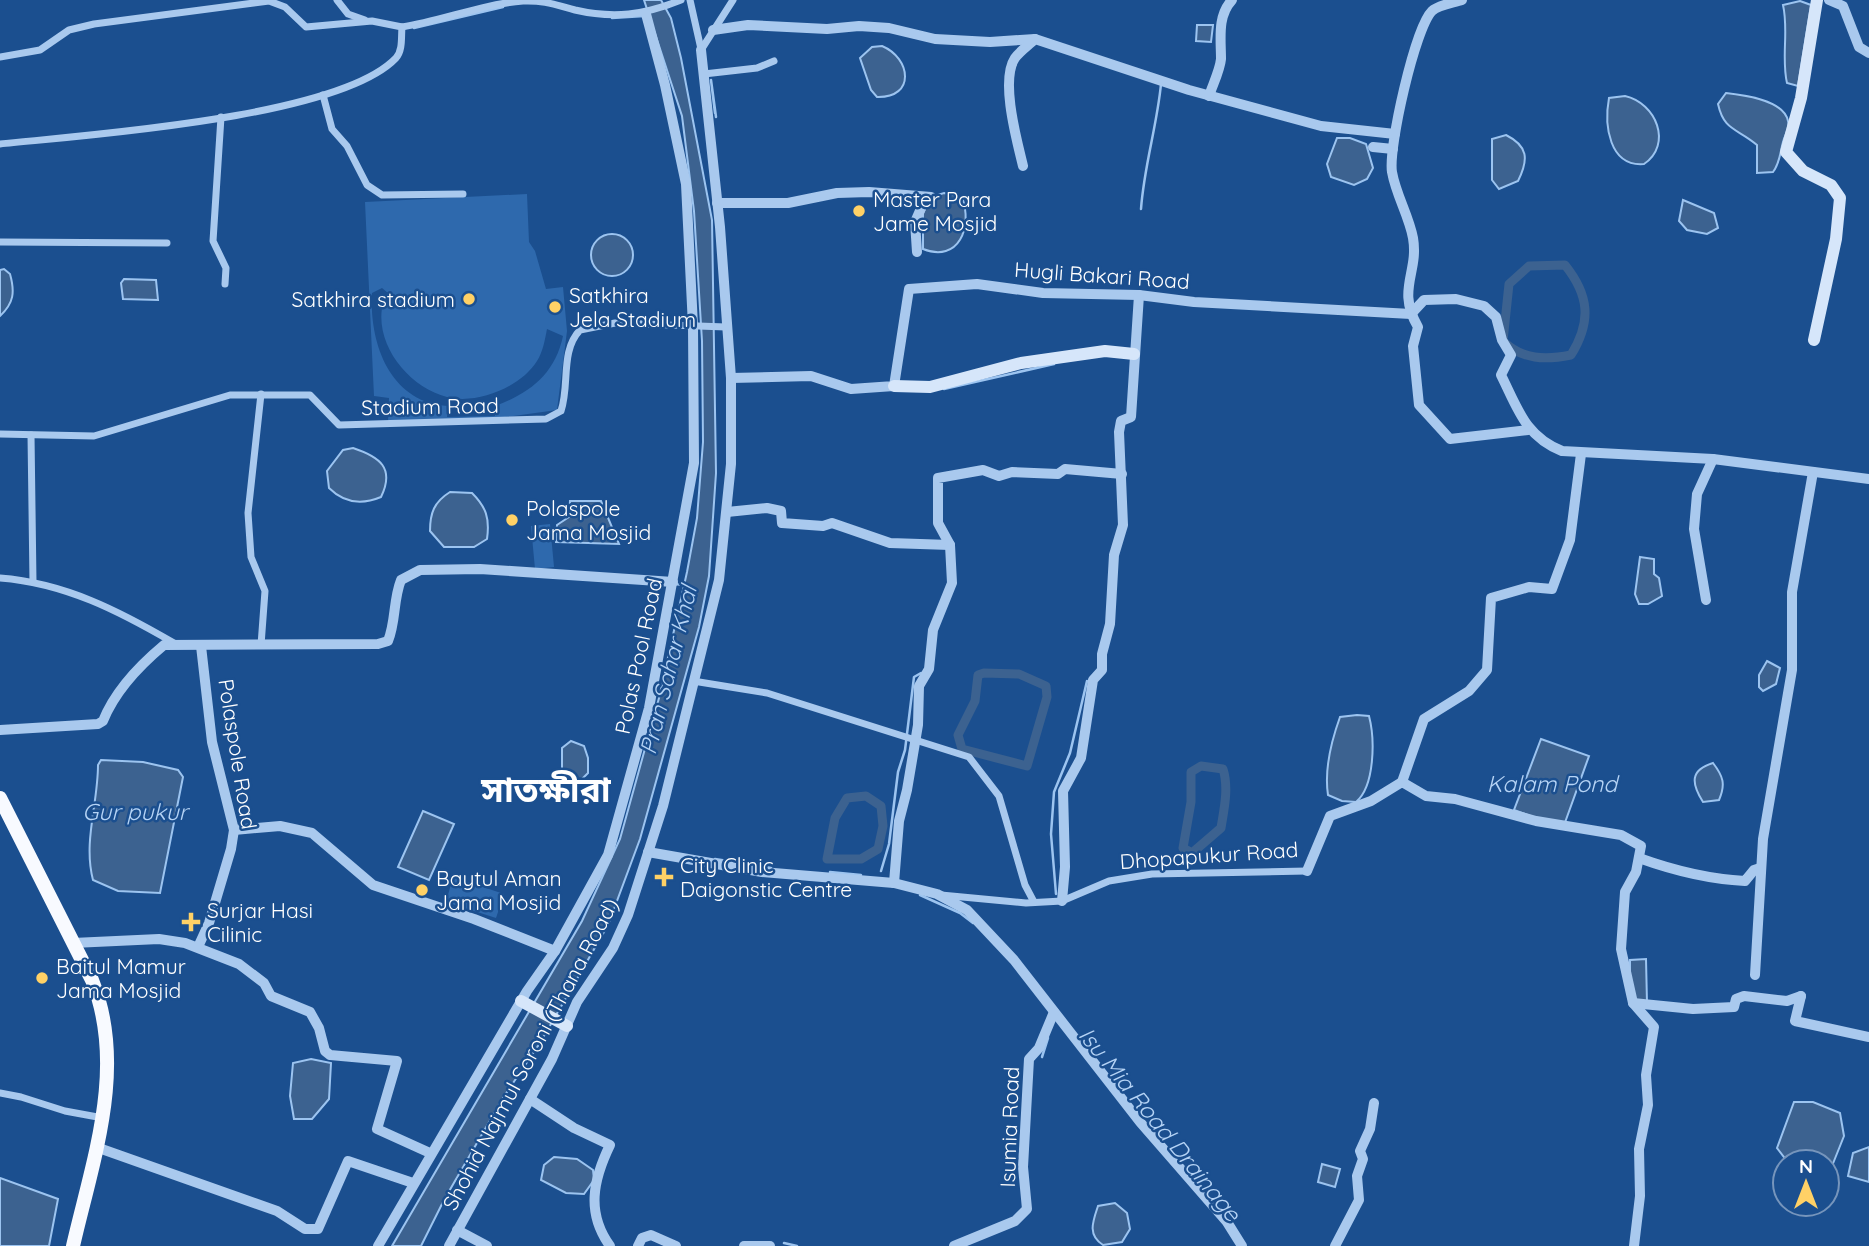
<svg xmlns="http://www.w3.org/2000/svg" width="1869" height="1246" font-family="Quicksand,'Noto Sans Bengali',sans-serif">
  <rect width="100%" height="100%" fill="#1b4f8f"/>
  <!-- green -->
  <g fill="#2e69ad" fill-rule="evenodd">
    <path d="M527,194L529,242L535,251L546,289L563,287L567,331L557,410L498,418L388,422L389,398L374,396L365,202ZM382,288L388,293C386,298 383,302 382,308C376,347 410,388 447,397C477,405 521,387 537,361C543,352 545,339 547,329L563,336C555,374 530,393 495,406V416L447,417L448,406C390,403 369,343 372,293Z"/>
    <polygon points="550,524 554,567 535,569 531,526"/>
    <polygon points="453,877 504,894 496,918 446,902"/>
  </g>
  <!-- water -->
  <g fill="#3c6290" stroke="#9cc4f0" stroke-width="2">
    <polygon points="644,0 661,0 671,18 681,58 712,220 716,473 709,576 699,627 640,839 608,925 540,1043 503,1098 444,1200 421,1246 392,1246 582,921 620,839 659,698 687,572 697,518 703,442 702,341 694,211 682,116"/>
    <path d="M1800,1L1811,5L1798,86L1787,83C1781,57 1789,31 1783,5Z"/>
    <polygon points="1197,25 1213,25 1211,42 1196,41"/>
    <path d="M882,46C911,58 916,98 877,97L871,90L860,58L872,47Z"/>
    <path d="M1726,93C1744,95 1784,100 1788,121C1790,129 1785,134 1783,142C1780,153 1780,163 1773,172L1757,173V145C1737,128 1724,131 1718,104Z"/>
    <path d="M1625,96C1656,103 1673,144 1644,164C1609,167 1604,125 1609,98Z"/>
    <path d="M1506,135C1528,146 1529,159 1518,181L1499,189L1492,180V139Z"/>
    <polygon points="1337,138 1350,138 1366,144 1373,168 1367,179 1354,185 1331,177 1327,164"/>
    <path d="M944,193L962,197C973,227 959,263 923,249V213L931,197Z"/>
    <polygon points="1683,200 1714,213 1718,228 1707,234 1687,230 1679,221"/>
    <circle cx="612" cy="255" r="21"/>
    <path d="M4,269L10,274C15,292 14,303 0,316V270Z"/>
    <polygon points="124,279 156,280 158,300 123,299 121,283"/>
    <path d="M353,448C380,457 395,468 381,497C362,505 344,503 329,488L327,471L343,450Z"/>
    <path d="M450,492L472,493C486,507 490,518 487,539L474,547H444L430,531C430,513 434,502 450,492Z"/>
    <polygon points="570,501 601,501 619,544 556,542 557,525 569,517"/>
    <polygon points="1640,557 1654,559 1654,574 1659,578 1662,596 1648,604 1639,604 1635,594"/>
    <polygon points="1767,661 1780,668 1776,684 1763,691 1759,687 1759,675"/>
    <path d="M1357,715L1369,716C1375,739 1375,786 1356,802L1342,801L1328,795C1324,769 1331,742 1340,717Z"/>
    <polygon points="1541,739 1589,756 1563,828 1514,810"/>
    <polygon points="571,741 584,746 588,758 588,773 577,784 564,783 562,776 562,748"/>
    <path d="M101,760L143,762L178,770L183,777L160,893L118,891L93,880C83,842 98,804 98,765Z"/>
    <path d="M1713,763C1723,776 1726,784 1719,800L1703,802C1691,783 1690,770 1713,763Z"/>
    <polygon points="423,811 454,824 429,880 398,867"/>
    <polygon points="1646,959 1647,1003 1630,1004 1630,960"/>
    <polygon points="311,1059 331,1063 329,1099 312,1119 294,1119 290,1096 293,1063"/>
    <polygon points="1794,1102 1813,1102 1840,1113 1844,1136 1832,1166 1827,1167 1827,1162 1787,1161 1777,1148"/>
    <polygon points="1869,1147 1869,1182 1848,1176 1853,1153"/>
    <polygon points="554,1157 577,1159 593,1170 594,1180 584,1194 566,1193 541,1180 544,1165"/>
    <polygon points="1322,1164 1340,1169 1335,1187 1318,1182"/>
    <polygon points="0,1178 58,1199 49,1246 0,1246"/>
    <path d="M1115,1203L1127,1213L1130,1229L1122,1242L1103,1245C1087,1235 1093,1221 1098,1206Z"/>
  </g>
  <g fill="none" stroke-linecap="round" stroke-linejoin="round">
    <!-- stream -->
    <g stroke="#9cc4f0" stroke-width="2.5">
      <polyline points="612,18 644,16"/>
      <polyline points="414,28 503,7"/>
      <polyline points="715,113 711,80 716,117"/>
      <path d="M1141,209C1144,166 1157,126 1161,84"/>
      <polyline points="944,389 1054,364"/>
      <polyline points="675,584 684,585"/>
      <polyline points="715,859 771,868"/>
      <polyline points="881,871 889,844 898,772 905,750 914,677 921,673"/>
      <polyline points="830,872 861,875"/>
      <polyline points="1056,894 1051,834 1054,792 1070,753 1087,681"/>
      <polyline points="920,895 960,913 973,923"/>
      <polyline points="1042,1057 1048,1038"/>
      <polyline points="784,1243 797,1246"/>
    </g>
    <!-- canal -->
    <g stroke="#3c6290" stroke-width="9">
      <path d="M1565,265C1589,295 1592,321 1571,355C1546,360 1522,360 1503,341L1509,284L1529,266Z"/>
      <polygon points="984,673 1019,674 1046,686 1047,697 1027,766 962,749 958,735 975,701 978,675"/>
      <path d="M1201,766L1223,769C1229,788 1224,809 1221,828L1192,853L1183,848L1191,802V772Z"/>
      <polygon points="866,796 881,806 883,826 878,849 861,859 827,859 835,818 847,798"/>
    </g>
    <!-- minor -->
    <g stroke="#a9c9ee" stroke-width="7">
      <polyline points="337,0 348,14 365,20"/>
      <polyline points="690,0 701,49"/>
      <path d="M402,27C442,21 482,4 523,1C543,0 556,5 575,10C614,19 644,15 681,0"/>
      <polyline points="701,50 733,0"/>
      <path d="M0,57L40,50L69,30L94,24L269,1L285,7L306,27L372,21L402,27C401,37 403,50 396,58C339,118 86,135 0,144"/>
      <polyline points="704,74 757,68 774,61"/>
      <polyline points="323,95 332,129 347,146 367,185 382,195 463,194"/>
      <polyline points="221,117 213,241 226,268 225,284"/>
      <polyline points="0,242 167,243"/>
      <path d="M0,434L94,436L230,395H310L339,425L546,419L561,411C570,385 560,351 580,330L615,323L726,327"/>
      <polyline points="31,435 33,582"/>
      <path d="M0,578C65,583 119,611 174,643"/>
      <polyline points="261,645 265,591 251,557 248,513 261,394"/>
      <polyline points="693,681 767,693 969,757 999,796 1025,885 1034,902"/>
      <polyline points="941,895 1026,903 1062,901 1109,881 1152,874 1307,871"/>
      <polyline points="0,1093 21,1097 65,1111 103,1118"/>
    </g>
    <!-- tertiary -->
    <g stroke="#a9c9ee" stroke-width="10">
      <path d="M1462,0C1453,3 1438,5 1432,11C1415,28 1388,148 1392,172C1396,195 1409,216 1413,238C1419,273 1396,289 1418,327L1413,346L1419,405L1450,439L1528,430"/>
      <polyline points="1829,0 1843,6 1859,47 1869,53"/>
      <polyline points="713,30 748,25 827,29 859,26 889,28 935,39 990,42 1035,39 1189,90 1321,126 1395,134"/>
      <path d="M1209,96C1213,84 1220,70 1221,59C1221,39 1217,16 1232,0"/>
      <polyline points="1373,147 1393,149"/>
      <path d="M1023,166C1017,141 1000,80 1015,58C1020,51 1029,45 1035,39"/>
      <polyline points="717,203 788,203 837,193 869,192 931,197"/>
      <polyline points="917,252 915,222 926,197"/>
      <path d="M1411,314L1424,300L1456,299L1484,306L1496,317L1502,340L1511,355L1501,375C1518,409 1525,436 1562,451L1713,459L1869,479"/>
      <polyline points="731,378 811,376 851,389 894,386 909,289 977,284 1043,293 1139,295 1194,302 1411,314"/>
      <polyline points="727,512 767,508 781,511 782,523 823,526 832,523 890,543 950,545"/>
      <polyline points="1706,600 1694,529 1697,494 1713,459"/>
      <path d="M0,730L98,724L103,721C115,691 140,665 164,645L378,644L388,641C396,622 393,600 401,580L420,570L480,569L673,582"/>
      <polyline points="1402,782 1424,719 1469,691 1487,670 1491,598 1529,587 1552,589 1570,540 1581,454"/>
      <polyline points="234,830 280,826 312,833 373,885 474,919 555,951"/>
      <polyline points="648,852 762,872 894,883 937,894 967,910 1014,960 1140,1122 1227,1222 1242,1246"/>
      <path d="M1639,858C1675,871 1707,879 1745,881L1754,870L1760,868"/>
      <polyline points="1307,871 1330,816 1371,801 1402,782 1426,796 1455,799 1536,821 1621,835 1641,846 1636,872 1625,892 1621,949 1633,1003 1654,1027 1646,1075 1648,1105 1639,1149 1640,1196 1634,1246"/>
      <polyline points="894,883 899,821 907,790 918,725 919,686 929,669 933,630 952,583 950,545 938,523 938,478 983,470 999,476 1012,472 1058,474 1065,469 1122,474"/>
      <polyline points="1062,901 1065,867 1063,791 1081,758 1093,680 1102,670 1102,654 1110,624 1114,555 1123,525 1119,432 1121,421 1131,417 1139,295"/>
      <polyline points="73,943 159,939 185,943 239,964 264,983 271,996 310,1012 319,1028 325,1051 330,1055 397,1061 377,1129 430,1153"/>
      <polyline points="198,947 209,923 231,849 234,830 212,742 201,646"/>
      <polyline points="1755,975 1763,839 1792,670 1792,592 1813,472"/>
      <polyline points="1801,996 1795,1021 1869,1037"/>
      <polyline points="1633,1003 1693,1009 1734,1007 1736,999 1744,996 1787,1001 1801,996"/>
      <path d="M530,1099L574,1128L610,1145C593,1180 586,1213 610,1246"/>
      <polyline points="96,1147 277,1211 305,1229 318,1229 348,1161 413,1183"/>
      <polyline points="457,1230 487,1246"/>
      <polyline points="378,1246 527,991 555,951 608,855 649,708 694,463 693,326 686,184 665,85 646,14"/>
      <polyline points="449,1246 552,1059 577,1002 613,948 628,915 663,806 719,580 731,464 731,378 720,227 701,50"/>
      <polyline points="638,1246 642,1238 651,1235 676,1246"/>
      <polyline points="744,1246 770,1246"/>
      <polyline points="954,1246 1015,1221 1027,1209 1023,1167 1029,1059 1039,1048 1054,1012"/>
      <polyline points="1335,1246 1359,1200 1357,1176 1363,1159 1360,1151 1370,1129 1374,1103"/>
    </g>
    <!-- secondary -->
    <g stroke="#d6e6fa" stroke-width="12">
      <polyline points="1814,340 1836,239 1840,198 1831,185 1803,171 1786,152 1801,98 1817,0"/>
      <polyline points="894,386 930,387 1021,363 1105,351 1134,354"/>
      <polyline points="521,1001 567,1026"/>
    </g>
    <!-- trunk -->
    <path stroke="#f8faff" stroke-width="14" d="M0,798L92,980C127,1067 93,1159 73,1246"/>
  </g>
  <!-- markers -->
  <g fill="#ffd166" stroke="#1b4f8f" stroke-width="2.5">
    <circle cx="859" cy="211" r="7"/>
    <circle cx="469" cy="299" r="7"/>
    <circle cx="555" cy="307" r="7"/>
    <circle cx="512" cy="520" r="7"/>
    <path d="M660.5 866.5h7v7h7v7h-7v7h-7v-7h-7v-7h7z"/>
    <circle cx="422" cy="890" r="7"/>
    <path d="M187.5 911.5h7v7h7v7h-7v7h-7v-7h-7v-7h7z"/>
    <circle cx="42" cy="978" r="7"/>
  </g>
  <g text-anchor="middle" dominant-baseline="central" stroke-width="5" stroke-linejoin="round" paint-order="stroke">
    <!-- poi labels -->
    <g font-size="21" fill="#fff" stroke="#1b4f8f" text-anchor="start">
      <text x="873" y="199">Master Para<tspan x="873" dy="24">Jame Mosjid</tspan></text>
      <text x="569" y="295">Satkhira<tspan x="569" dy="24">Jela Stadium</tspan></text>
      <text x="455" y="299" text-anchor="end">Satkhira stadium</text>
      <text x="526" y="508">Polaspole<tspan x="526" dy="24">Jama Mosjid</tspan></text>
      <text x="680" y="865">City Clinic<tspan x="680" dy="24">Daigonstic Centre</tspan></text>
      <text x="436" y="878">Baytul Aman<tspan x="436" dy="24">Jama Mosjid</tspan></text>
      <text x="207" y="910">Surjar Hasi<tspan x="207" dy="24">Cilinic</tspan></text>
      <text x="56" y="966">Baitul Mamur<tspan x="56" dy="24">Jama Mosjid</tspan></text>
    </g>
    <!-- street labels -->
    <g font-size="21" fill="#fff" stroke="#1b4f8f">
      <text transform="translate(1102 275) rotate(4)">Hugli Bakari Road</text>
      <text transform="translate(430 406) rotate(-1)">Stadium Road</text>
      <text transform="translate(638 656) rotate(-78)">Polas Pool Road</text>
      <text transform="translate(238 754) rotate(81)">Polaspole Road</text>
      <text transform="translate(1209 855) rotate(-4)">Dhopapukur Road</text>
      <text transform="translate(530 1054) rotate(-62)">Shohid Najmul Soroni (Thana Road)</text>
      <text transform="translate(1009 1127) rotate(-88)">Isumia Road</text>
    </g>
    <!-- water labels -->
    <g font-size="23" font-style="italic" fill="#b5d3f5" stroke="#1b4f8f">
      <text transform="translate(668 670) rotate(-76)">Pran Sahar Khal</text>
      <text x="1552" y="783">Kalam Pond</text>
      <text x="135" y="811">Gur pukur</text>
      <text transform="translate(1160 1124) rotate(51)">Isu Mia Road Drainage</text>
    </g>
    <!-- town labels -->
    <g font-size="35" font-weight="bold" fill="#fff" stroke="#1b4f8f">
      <text x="546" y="789">সাতক্ষীরা</text>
    </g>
  </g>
  <!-- north arrow -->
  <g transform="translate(1806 1183)"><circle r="33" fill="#1b4f8f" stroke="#7695bc" stroke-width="2"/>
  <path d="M0-5L12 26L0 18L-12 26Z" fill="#ffd166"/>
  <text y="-10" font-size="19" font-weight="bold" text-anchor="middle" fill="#ffffff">N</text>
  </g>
</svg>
